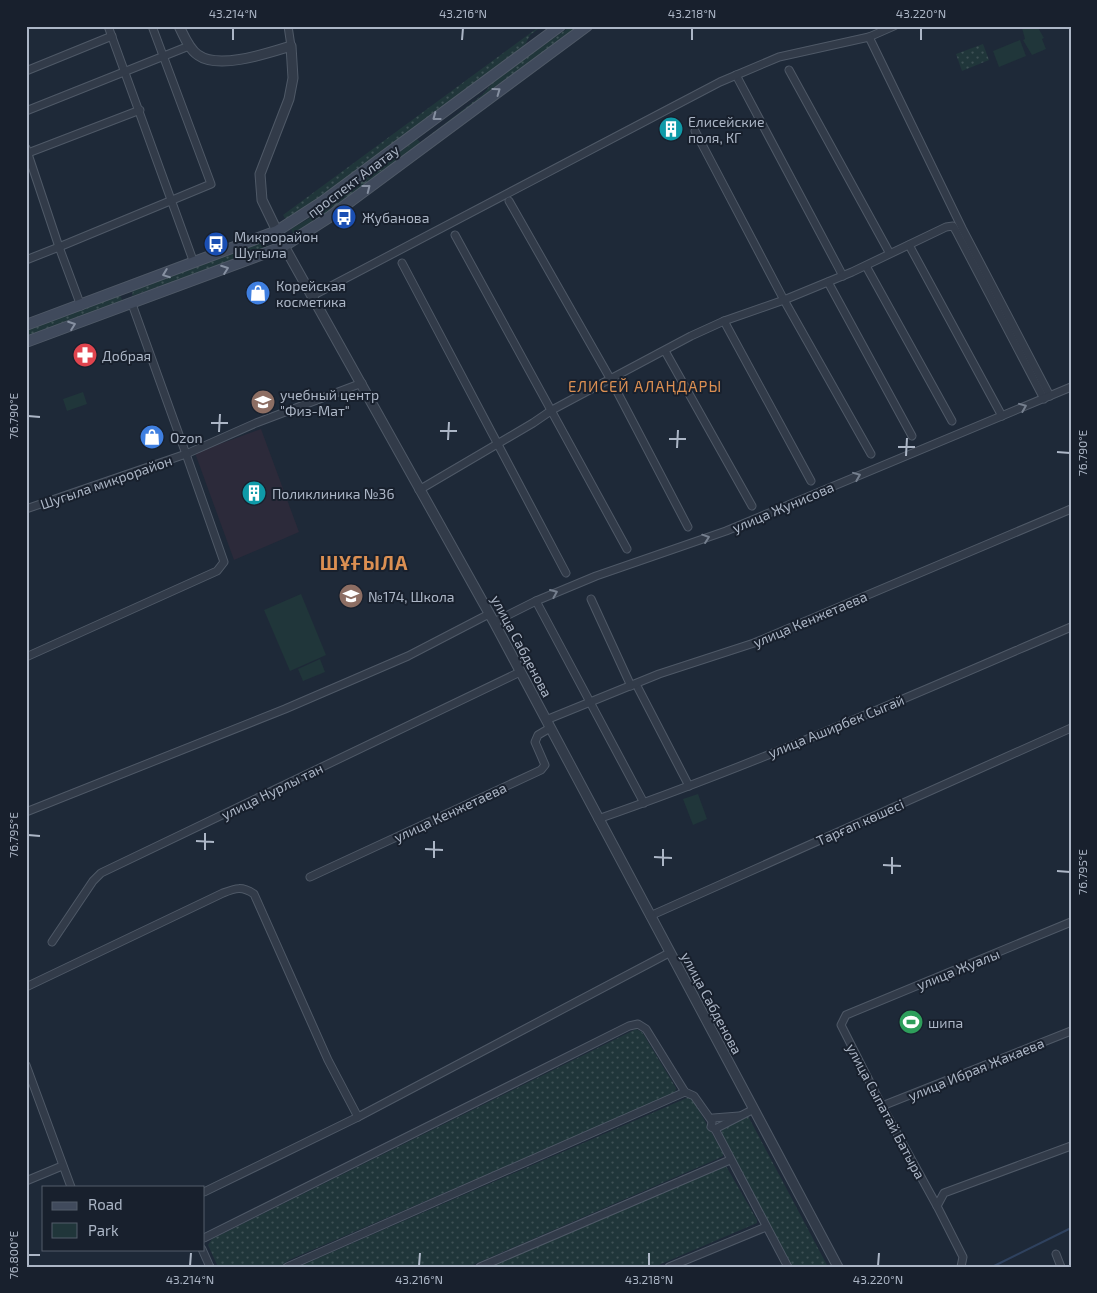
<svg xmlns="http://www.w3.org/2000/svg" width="1097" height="1293" font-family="'Exo 2',sans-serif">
  <defs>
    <pattern id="green-dots" width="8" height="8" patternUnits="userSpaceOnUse" patternTransform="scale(1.25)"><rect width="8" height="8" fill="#20363a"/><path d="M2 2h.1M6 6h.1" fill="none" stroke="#3e5155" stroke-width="1.8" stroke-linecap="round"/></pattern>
    <pattern id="forest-firs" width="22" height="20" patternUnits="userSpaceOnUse" patternTransform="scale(1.25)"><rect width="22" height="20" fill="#20363a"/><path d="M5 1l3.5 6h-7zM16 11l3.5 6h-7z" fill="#3e5155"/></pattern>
  </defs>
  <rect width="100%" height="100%" fill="#1e2938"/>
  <!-- medical -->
  <polygon fill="#2c2a3a" points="261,429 299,532 234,560 195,453"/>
  <!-- green -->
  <g fill="url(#green-dots)">
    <polygon points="540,26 542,26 530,35 525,45 314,202 286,220 283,215"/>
    <polygon points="571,26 580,26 431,138 430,135 482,95 496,79"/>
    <polygon points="983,44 989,60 962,71 956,54"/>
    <polygon points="265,241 268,248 132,296 133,290"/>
    <polygon points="120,295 123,302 26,338 26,329"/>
    <polygon points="636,1029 642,1032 676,1088 675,1093 289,1260 280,1267 218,1267 208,1245 212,1239"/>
    <polygon points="689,1097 693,1100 723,1153 723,1156 715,1160 468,1267 298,1267"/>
    <polygon points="748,1116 828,1267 792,1267 722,1135 722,1130"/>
    <polygon points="726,1166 757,1220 757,1223 654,1267 490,1267"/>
  </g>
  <!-- forest -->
  <polygon fill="url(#forest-firs)" points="417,139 420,142 419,145 332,211 294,235 291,229 330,206"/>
  <!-- pitch -->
  <g fill="#20363a">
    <polygon points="1027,26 1037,26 1044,38 1042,39 1046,49 1032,55 1023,40 1025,39 1022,28"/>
    <polygon points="1020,40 1026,56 999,67 993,51"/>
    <polygon points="83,392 87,404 67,411 63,399"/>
    <polygon points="301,594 326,655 290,671 264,610"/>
    <polygon points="320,659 325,672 303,681 298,669"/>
    <polygon points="698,794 707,819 693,825 683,799"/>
  </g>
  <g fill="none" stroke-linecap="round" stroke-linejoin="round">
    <!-- stream -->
    <polyline stroke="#2f425f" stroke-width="2" points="992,1267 1071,1228"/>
    <defs>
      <g id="minor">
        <polyline points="108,26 194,263"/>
        <polyline points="288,26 291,46"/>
        <polyline points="869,37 894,26"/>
        <polyline points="789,70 889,252"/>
        <polyline points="26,71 112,36"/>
        <polyline points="736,75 843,276"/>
        <polyline points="26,111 189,46"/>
        <polyline points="695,131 784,300 871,454"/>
        <polyline points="26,148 59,247 211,184 152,26"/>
        <polyline points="28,153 140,110"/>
        <polyline points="509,201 611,380 688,527"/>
        <polyline points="455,235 627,549"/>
        <polyline points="909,245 1002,416"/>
        <polyline points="26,260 59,247 81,306"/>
        <polyline points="402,263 566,573"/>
        <polyline points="866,266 952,421"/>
        <polyline points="828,282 912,436"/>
        <polyline points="312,296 720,82 779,57 869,37 962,228 1050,396"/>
        <polyline points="132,304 186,454 256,423 362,383"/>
        <polyline points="724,321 811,481"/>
        <polyline points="665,351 752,506"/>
        <polyline points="419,490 533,423 552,410 691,336 724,321 784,300 852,272 946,227 953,226 956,231 1044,399"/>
        <polyline points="26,509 186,454 224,562 217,571 26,657"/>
        <polyline points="591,599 631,686"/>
        <polyline points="536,601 644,803"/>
        <polyline points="494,622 536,601 596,576 726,531 1071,387"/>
        <polyline points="636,684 689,786"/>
        <polyline points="546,720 659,674 754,643 1071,509"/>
        <polyline points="26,812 285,709 408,656 489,614"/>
        <path d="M598,819C759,763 915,694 1071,627"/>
        <polyline points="310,877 541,770 545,765 535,742 538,735 550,728"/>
        <polyline points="650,916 1071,728"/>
        <polyline points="52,942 93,881 101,873 520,672"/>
        <path d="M26,987L223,893C236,888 242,886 254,894L328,1060L358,1117"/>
        <polyline points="26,1065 71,1187"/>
        <polyline points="882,1106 1071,1031"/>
        <polyline points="739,1116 713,1118 711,1127 715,1129 788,1267"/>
        <polyline points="715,1129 754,1109"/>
        <polyline points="26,1181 62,1166"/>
        <polyline points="204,1192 358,1117 669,953"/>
        <polyline points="937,1206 882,1106 841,1025 846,1015 1071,922"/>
        <polyline points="204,1238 629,1026 638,1024 646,1029 685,1092 694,1096 711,1120"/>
        <polyline points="202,1249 210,1267"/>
        <polyline points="1056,1254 1061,1267"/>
        <polyline points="287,1267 685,1092"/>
        <polyline points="480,1267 730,1160"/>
        <polyline points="669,1267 766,1227"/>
        <polyline points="961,1267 963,1257 937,1206 944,1193 1071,1146"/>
      </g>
      <g id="tertiary">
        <path d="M179,26C184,36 189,49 198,55C219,70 268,53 291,46L293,78L289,99L260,174L262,200L277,231"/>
        <polyline points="284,246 494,622 838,1267"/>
      </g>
      <g id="secondary">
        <polyline points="26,325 277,231 322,202 560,26"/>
        <polyline points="26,342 271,251 284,246 328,218 587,26"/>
      </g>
    </defs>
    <!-- minor casing -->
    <use href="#minor" stroke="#4f5967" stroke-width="9"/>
    <!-- tertiary casing -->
    <use href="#tertiary" stroke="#4f5967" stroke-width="11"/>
    <!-- secondary casing -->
    <use href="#secondary" stroke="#4f5967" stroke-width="12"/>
    <!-- minor -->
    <use href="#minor" stroke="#323b49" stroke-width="7"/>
    <!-- tertiary -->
    <use href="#tertiary" stroke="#323b49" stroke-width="9"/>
    <!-- secondary -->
    <use href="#secondary" stroke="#404a5c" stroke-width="10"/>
  </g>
  <!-- one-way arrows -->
  <defs><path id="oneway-chevron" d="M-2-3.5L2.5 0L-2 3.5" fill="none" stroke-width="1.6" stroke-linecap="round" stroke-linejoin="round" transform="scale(1.25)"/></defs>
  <g stroke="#8690a1">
    <use href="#oneway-chevron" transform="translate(497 91) rotate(-36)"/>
    <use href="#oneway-chevron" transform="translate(436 117) rotate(143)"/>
    <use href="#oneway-chevron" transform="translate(367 188) rotate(-38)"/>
    <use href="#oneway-chevron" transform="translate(225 269) rotate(-20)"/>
    <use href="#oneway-chevron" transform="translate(166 274) rotate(159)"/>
    <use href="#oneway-chevron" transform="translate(72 325) rotate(-20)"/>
  </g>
  <g stroke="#757f8e">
    <use href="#oneway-chevron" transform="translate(1023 407) rotate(-22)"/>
    <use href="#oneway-chevron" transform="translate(857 476) rotate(-22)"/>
    <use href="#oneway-chevron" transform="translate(706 538) rotate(-19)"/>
    <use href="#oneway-chevron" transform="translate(554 593) rotate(-23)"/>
  </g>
  <!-- ticks -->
  <path fill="none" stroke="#acb6c6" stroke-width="2" d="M233,40V28M462,40L463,28M692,40V28M921,40V28M28,416L40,417M211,423H228M440,431H457M219,432L220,414M669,439H686M448,440L449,422M898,447H915M677,448L678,430M1057,452L1070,453M906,456L907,438M28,835L40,836M196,841L214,842M425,849L443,850M205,850V833M654,857L672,858M434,858V841M883,865L901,866M663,866V849M1057,871L1070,872M892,874V857M28,1255H40M190,1266L191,1253M419,1266L420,1253M649,1266V1253M878,1266L879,1253"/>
  <!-- icons -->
  <defs>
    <symbol id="building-disc" viewBox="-11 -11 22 22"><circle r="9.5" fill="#0f9aa8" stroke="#18202d"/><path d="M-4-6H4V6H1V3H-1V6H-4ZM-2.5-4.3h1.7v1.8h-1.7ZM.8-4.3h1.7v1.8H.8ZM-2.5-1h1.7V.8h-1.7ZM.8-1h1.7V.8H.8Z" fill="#fff"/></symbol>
    <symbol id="bus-disc" viewBox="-11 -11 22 22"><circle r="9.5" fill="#1a4fb4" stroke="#18202d"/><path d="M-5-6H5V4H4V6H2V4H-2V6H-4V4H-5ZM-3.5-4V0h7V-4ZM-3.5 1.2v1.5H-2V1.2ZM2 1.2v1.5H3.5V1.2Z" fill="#fff"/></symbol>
    <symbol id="shop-disc" viewBox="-11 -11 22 22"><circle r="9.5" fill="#3f7fe0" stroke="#18202d"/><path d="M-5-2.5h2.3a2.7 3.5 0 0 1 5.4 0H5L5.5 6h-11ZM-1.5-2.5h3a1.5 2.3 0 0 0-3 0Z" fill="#fff"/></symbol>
    <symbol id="pharmacy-disc" viewBox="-11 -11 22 22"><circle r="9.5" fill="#e0444e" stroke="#18202d"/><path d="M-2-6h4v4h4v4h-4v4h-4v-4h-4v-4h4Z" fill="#fff"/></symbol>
    <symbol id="school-disc" viewBox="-11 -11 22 22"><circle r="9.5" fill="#8d6e63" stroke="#18202d"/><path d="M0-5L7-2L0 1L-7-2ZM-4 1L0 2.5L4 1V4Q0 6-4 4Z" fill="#fff"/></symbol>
    <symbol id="stadium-disc" viewBox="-11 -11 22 22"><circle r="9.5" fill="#2e9e5b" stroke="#18202d"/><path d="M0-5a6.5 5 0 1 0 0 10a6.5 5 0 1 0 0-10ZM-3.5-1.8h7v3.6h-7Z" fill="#fff"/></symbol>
  </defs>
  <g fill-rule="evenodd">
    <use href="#building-disc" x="657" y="115" width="28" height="28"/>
    <use href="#bus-disc" x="330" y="203" width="28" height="28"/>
    <use href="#bus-disc" x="202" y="230" width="28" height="28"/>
    <use href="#shop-disc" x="244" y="279" width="28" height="28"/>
    <use href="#pharmacy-disc" x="71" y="341" width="28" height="28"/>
    <use href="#school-disc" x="249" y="388" width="28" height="28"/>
    <use href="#shop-disc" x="138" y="423" width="28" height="28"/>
    <use href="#building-disc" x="240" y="479" width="28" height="28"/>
    <use href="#school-disc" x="337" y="582" width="28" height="28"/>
    <use href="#stadium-disc" x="897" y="1008" width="28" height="28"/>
  </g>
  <g text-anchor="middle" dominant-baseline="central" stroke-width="4" stroke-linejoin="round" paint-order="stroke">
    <!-- poi labels -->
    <g font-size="14" fill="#acb6c6" stroke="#18202d" text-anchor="start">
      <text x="688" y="121">Елисейские<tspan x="688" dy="16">поля, КГ</tspan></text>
      <text x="362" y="217">Жубанова</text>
      <text x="234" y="236">Микрорайон<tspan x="234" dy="16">Шугыла</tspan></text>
      <text x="276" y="285">Корейская<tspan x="276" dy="16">косметика</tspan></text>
      <text x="102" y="355">Добрая</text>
      <text x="280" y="394">учебный центр<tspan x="280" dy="16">"Физ-Мат"</tspan></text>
      <text x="170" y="437">Ozon</text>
      <text x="272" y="493">Поликлиника №36</text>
      <text x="368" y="596">№174, Школа</text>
      <text x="928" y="1022">шипа</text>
    </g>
    <!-- street labels -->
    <g font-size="14" fill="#acb6c6" stroke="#18202d">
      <text transform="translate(353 181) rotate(-37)">проспект Алатау</text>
      <text transform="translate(106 482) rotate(-19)">Шугыла микрорайон</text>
      <text transform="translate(783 507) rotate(-23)">улица Жунисова</text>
      <text transform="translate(810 619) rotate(-23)">улица Кенжетаева</text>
      <text transform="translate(522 646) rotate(62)">улица Сабденова</text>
      <text transform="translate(836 726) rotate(-22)">улица Аширбек Сыгай</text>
      <text transform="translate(272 791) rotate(-26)">улица Нурлы тан</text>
      <text transform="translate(450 812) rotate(-25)">улица Кенжетаева</text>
      <text transform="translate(860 822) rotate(-24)">Тарғап көшесі</text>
      <text transform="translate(958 969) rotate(-22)">улица Жуалы</text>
      <text transform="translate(712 1003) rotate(62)">улица Сабденова</text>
      <text transform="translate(976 1069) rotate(-22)">улица Ибрая Жакаева</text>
      <text transform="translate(886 1111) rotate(62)">улица Сыпатай Батыра</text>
    </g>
    <!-- neighbourhood labels -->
    <g font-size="15" letter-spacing="1" fill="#db8f52" stroke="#18202d">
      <text x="645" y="386">ЕЛИСЕЙ АЛАҢДАРЫ</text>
    </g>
    <!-- district labels -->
    <g font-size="19" font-weight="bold" letter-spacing="1" fill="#db8f52" stroke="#18202d">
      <text x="364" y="562">ШҰҒЫЛА</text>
    </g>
  </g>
  <!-- border -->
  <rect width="1097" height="1293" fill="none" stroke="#18202d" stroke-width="55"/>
  <!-- legend -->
  <rect x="42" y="1186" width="162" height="65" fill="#18202d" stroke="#535c6a"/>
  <rect x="52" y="1202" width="25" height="8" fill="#404a5c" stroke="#535c6a"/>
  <text x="88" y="1210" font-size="15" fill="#acb6c6">Road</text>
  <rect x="52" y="1223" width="25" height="15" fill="#20363a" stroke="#535c6a"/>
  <text x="88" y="1236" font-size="15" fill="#acb6c6">Park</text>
  <rect x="28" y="28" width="1042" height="1238" fill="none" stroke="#acb6c6" stroke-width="2"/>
  <g font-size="12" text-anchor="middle" fill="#acb6c6">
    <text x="233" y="18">43.214°N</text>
    <text x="463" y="18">43.216°N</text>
    <text x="692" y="18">43.218°N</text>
    <text x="921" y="18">43.220°N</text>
    <text transform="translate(14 416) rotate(-90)" y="4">76.790°E</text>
    <text transform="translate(1083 453) rotate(-90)" y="4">76.790°E</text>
    <text transform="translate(14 835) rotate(-90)" y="4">76.795°E</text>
    <text transform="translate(1083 872) rotate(-90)" y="4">76.795°E</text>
    <text transform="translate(14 1255) rotate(-90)" y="4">76.800°E</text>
    <text x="190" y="1284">43.214°N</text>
    <text x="419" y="1284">43.216°N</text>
    <text x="649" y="1284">43.218°N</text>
    <text x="878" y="1284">43.220°N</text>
  </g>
</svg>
